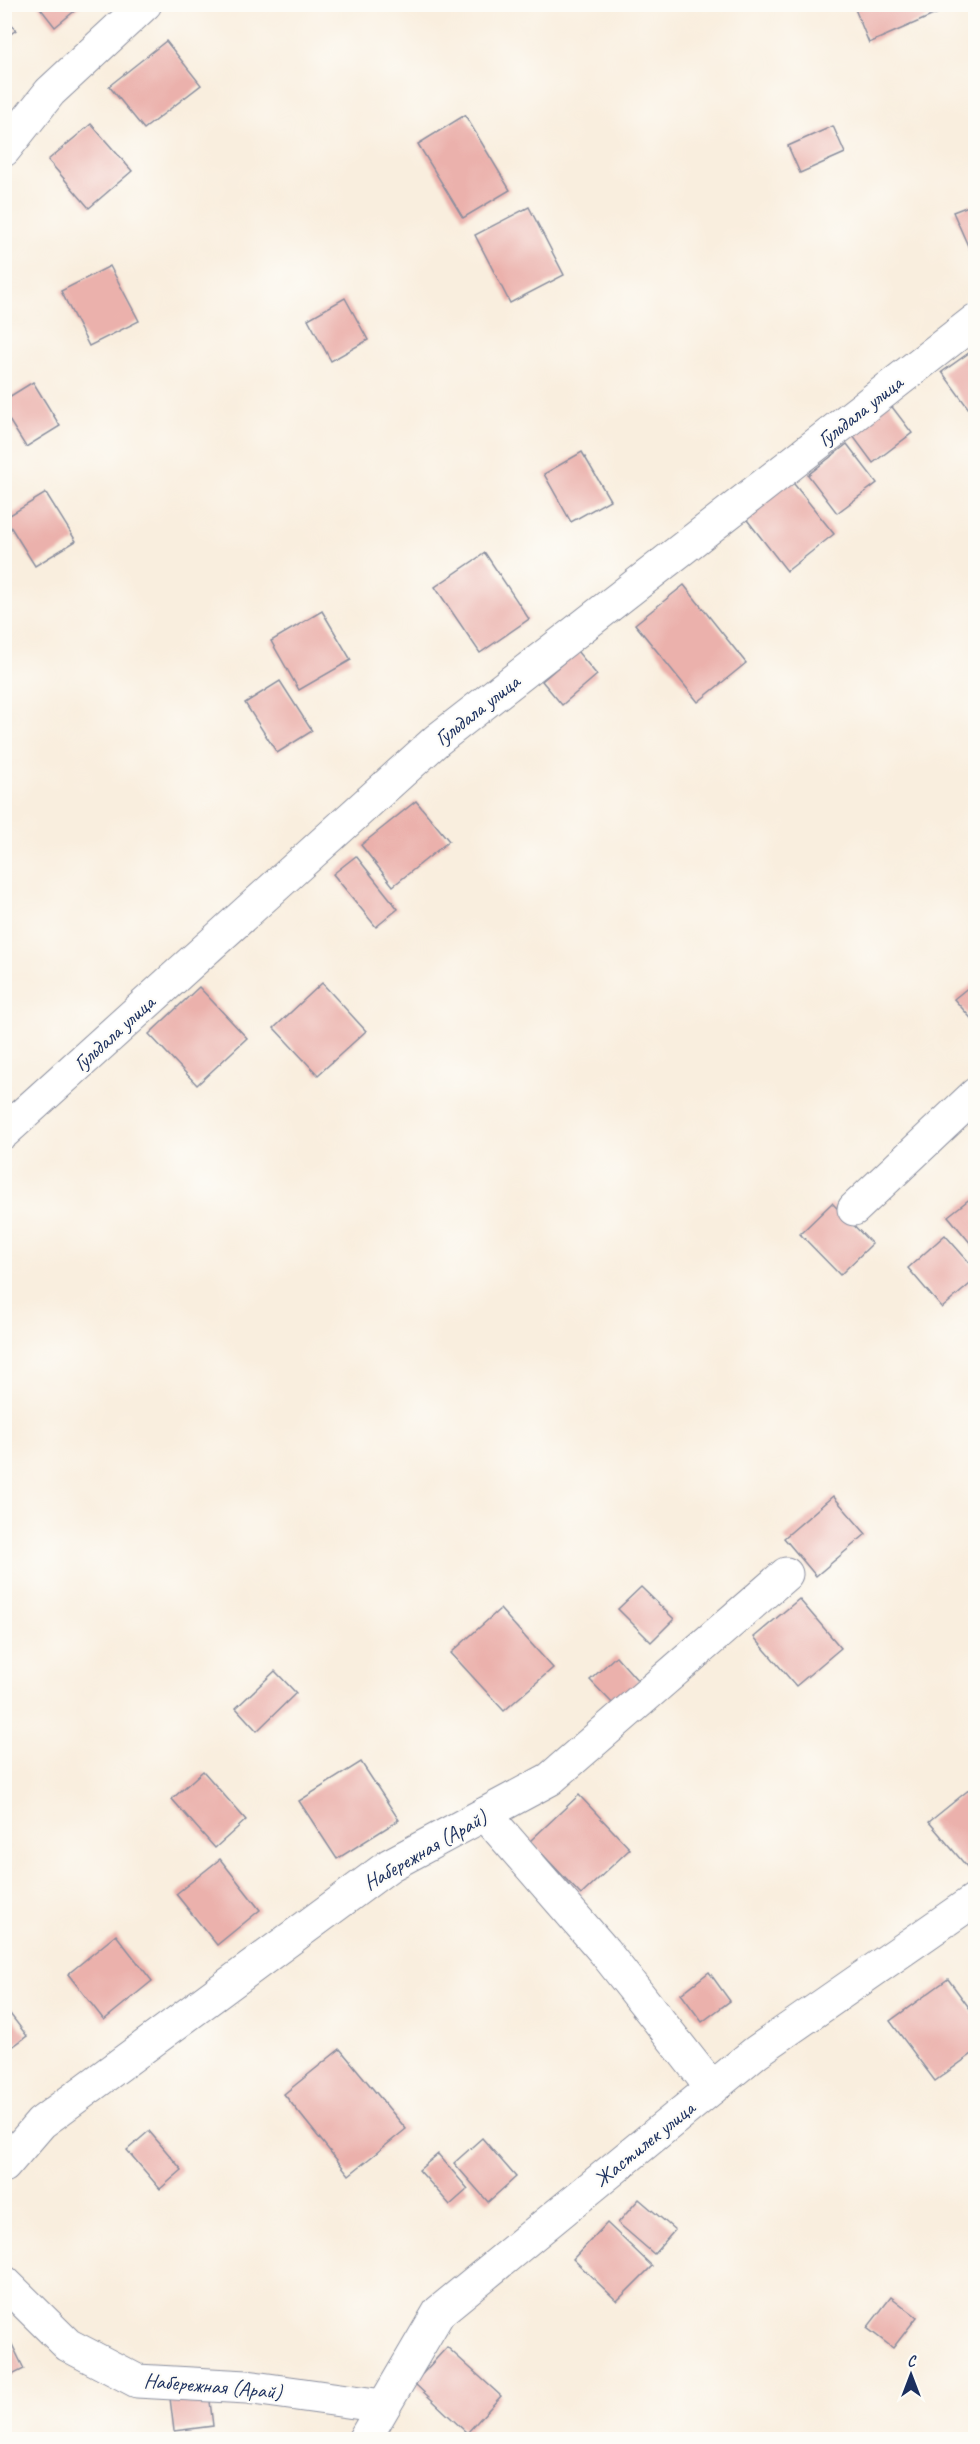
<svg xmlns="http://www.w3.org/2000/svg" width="980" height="2444" font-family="Caveat,sans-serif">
  <rect width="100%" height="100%" fill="#fdfcf7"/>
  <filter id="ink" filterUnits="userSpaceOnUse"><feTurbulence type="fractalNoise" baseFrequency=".0167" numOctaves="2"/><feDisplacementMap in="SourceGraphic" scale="12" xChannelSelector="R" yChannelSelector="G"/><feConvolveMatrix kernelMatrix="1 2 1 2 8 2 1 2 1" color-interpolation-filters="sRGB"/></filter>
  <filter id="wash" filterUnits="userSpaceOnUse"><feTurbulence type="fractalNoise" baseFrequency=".008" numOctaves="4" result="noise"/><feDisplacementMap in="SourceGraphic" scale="24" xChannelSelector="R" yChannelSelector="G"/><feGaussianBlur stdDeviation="1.35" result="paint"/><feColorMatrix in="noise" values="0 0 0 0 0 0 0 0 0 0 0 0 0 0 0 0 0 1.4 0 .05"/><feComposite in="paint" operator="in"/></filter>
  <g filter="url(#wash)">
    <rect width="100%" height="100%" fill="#f9eede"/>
    <g id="blocks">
      <!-- building -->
      <g fill="#ebb1ac">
        <polygon points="37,4 83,4 55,27"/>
        <polygon points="853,4 943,4 945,10 869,43"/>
        <polygon points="5,16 16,30 5,38"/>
        <polygon points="166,41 201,85 144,129 109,86"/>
        <polygon points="465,115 510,190 463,218 418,144"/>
        <polygon points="91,124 132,171 89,208 48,160"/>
        <polygon points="833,126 845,153 800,173 788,146"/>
        <polygon points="976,203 976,264 953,212"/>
        <polygon points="529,207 564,275 510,303 475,235"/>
        <polygon points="110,266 139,321 89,346 61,291"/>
        <polygon points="345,298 368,340 331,361 308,319"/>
        <polygon points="976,348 976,415 974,416 942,372"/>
        <polygon points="33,382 60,426 26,447 4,412 4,400"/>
        <polygon points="886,399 912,433 873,463 847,428"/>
        <polygon points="847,444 877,483 837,513 808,475"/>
        <polygon points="582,452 610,500 571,522 544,474"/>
        <polygon points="790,479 834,534 787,571 744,516"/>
        <polygon points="46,493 76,541 35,566 5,518"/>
        <polygon points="485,553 529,619 480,653 435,587"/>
        <polygon points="684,585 746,663 698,702 635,624"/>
        <polygon points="322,611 351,660 299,690 271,641"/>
        <polygon points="577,651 597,675 562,705 542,681"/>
        <polygon points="280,681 312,731 277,753 245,703"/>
        <polygon points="416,801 449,841 393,886 361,845"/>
        <polygon points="356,856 398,909 376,927 333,874"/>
        <polygon points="976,981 976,1024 954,999"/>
        <polygon points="322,983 366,1031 318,1075 274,1028"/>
        <polygon points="199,987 247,1038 197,1085 149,1034"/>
        <polygon points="976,1194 976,1250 948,1216"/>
        <polygon points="832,1203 872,1244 840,1275 800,1234"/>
        <polygon points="945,1235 976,1270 976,1279 942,1308 908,1268"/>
        <polygon points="833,1496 866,1534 816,1576 784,1538"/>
        <polygon points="641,1587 674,1619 651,1642 618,1609"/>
        <polygon points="799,1599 841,1648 796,1686 754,1637"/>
        <polygon points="500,1609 553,1668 504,1711 451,1653"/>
        <polygon points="616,1656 639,1682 614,1705 590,1680"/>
        <polygon points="275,1671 296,1693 257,1731 236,1708"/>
        <polygon points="361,1762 399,1820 337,1859 299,1801"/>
        <polygon points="203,1771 246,1820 215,1848 172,1799"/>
        <polygon points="976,1784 976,1862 968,1868 929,1822"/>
        <polygon points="579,1795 630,1849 581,1895 530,1841"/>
        <polygon points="220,1859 260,1910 217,1945 176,1894"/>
        <polygon points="116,1935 152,1981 104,2020 68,1974"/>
        <polygon points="709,1972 730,2001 702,2022 681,1994"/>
        <polygon points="948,1979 976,2017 976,2051 935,2081 890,2021"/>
        <polygon points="4,2006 27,2036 4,2053"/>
        <polygon points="340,2049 406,2129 349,2175 284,2094"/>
        <polygon points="149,2131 182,2170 160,2189 127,2150"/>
        <polygon points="482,2138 516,2177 488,2202 454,2163"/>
        <polygon points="438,2154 468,2189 450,2205 419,2170"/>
        <polygon points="639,2199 675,2230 654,2254 618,2223"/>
        <polygon points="607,2223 652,2266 617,2301 573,2259"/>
        <polygon points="891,2297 917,2317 893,2348 867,2328"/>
        <polygon points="4,2328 24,2369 4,2379"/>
        <polygon points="447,2347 501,2396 467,2433 414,2383"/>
        <polygon points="209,2393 213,2426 174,2431 170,2398"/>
      </g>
    </g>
  </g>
  <g filter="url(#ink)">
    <use href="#blocks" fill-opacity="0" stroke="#8a8e9e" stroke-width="1.5"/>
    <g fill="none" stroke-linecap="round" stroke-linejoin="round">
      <defs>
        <g id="minor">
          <polyline points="4,150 50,92 145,4"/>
          <polyline points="4,1132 437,740 976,320"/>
          <polyline points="854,1209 976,1094"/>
          <polyline points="485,1814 604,1951 712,2088"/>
          <polyline points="4,2166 41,2123 390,1865 550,1779 786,1574"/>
          <polyline points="4,2282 68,2345 137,2381 247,2387 383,2406"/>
          <polyline points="364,2440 439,2312 756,2052 976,1899"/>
        </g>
      </defs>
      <!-- minor casing -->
      <use href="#minor" stroke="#8a8e9e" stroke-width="35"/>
      <!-- minor -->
      <use href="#minor" stroke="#fff" stroke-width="33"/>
    </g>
  </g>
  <g text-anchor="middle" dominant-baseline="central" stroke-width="4.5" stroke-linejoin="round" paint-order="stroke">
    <!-- street labels -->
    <g font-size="21" fill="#1b2f5e" stroke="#fdfcf7">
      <text transform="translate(860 411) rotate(-38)">Гульдала улица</text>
      <text transform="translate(477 710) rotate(-38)">Гульдала улица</text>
      <text transform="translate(114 1033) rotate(-42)">Гульдала улица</text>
      <text transform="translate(425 1850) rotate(-30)">Набережная (Арай)</text>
      <text transform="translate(644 2144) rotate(-39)">Жастилек улица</text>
      <text transform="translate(213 2386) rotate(5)">Набережная (Арай)</text>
    </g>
  </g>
  <!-- margin -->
  <rect width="980" height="2444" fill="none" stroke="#fdfcf7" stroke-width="24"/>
  <!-- north arrow -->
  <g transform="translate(911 2375)" stroke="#fdfcf7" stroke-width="4.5" paint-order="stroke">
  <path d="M0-4.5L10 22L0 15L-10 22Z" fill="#1b2f5e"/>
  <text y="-9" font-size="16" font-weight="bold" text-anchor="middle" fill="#1b2f5e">С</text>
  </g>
</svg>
